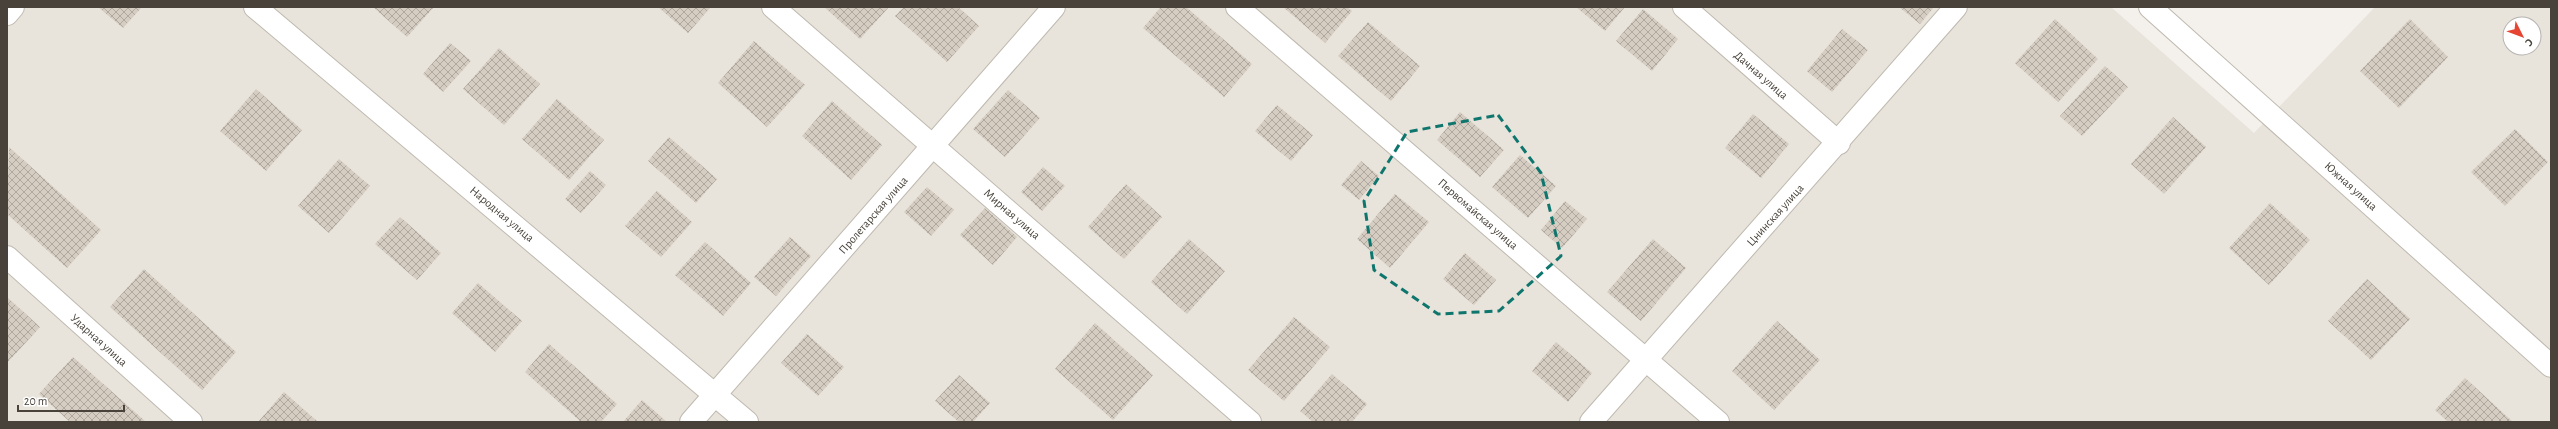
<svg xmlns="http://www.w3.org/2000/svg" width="2558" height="429" font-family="'Alegreya Sans',sans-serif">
  <defs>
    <pattern id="building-cross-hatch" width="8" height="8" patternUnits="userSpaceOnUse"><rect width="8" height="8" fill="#d5cdc2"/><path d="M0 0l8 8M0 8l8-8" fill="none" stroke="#afa89f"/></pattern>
  </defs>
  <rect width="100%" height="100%" fill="#f4f1ec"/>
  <!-- residential -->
  <path fill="#e8e3db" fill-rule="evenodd" d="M7,7H2111L2254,133L2375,7H2551V422H7ZM2510,24H2534V48H2510Z"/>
  <!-- building -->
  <g fill="url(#building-cross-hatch)">
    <polygon points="98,7 142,7 123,28"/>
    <polygon points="373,7 434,7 407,37"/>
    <polygon points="658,7 711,7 688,33"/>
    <polygon points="824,7 889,7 860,39"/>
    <polygon points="904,7 958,7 979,26 947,62 895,16"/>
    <polygon points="1161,7 1186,7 1252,64 1224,97 1143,28"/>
    <polygon points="1283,7 1347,7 1352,11 1325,43"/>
    <polygon points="1576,7 1625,7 1605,31"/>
    <polygon points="1899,7 1934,7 1920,24"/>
    <polygon points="1643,9 1678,39 1652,71 1616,41"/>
    <polygon points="2055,19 2098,59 2058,102 2015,63"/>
    <polygon points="2410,19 2448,57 2399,108 2360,71"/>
    <polygon points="1368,22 1420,66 1391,101 1338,56"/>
    <polygon points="1842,29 1868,50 1832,92 1807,71"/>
    <polygon points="754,41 805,85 767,127 718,83"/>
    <polygon points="450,43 471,61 443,92 423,74"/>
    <polygon points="499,48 540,84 504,125 463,89"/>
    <polygon points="2105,66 2128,87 2082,136 2060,116"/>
    <polygon points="256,89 302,130 266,171 220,131"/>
    <polygon points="1008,90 1040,118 1005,157 973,129"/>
    <polygon points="557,99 604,140 569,180 522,139"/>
    <polygon points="832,101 882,145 851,180 802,136"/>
    <polygon points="1277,105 1313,135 1291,161 1255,131"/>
    <polygon points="1460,112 1504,150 1480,177 1437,140"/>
    <polygon points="1753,114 1789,144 1761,178 1725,148"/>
    <polygon points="2173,117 2206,147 2164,194 2131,164"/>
    <polygon points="2515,129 2548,162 2505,206 2471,172"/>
    <polygon points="669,137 717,179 696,203 648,161"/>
    <polygon points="9,147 101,230 67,268 7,214"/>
    <polygon points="1520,155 1556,186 1528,218 1492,187"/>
    <polygon points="339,159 370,186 329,233 298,206"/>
    <polygon points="1361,161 1379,176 1359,200 1341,185"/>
    <polygon points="1043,167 1065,186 1042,211 1021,192"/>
    <polygon points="590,171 606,185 581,213 565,199"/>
    <polygon points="1126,184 1162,217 1124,259 1088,227"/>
    <polygon points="927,187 954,210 931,236 904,212"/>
    <polygon points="657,191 692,222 661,257 625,226"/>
    <polygon points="1395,194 1429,222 1390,268 1357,239"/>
    <polygon points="1565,201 1587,219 1562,248 1541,230"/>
    <polygon points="2270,203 2310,240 2269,285 2229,248"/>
    <polygon points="985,208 1017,237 993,265 960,235"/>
    <polygon points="400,217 441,253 417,280 375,244"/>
    <polygon points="790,237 811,256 776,296 754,277"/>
    <polygon points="1189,239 1225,271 1187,314 1151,282"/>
    <polygon points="1653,239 1686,268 1641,321 1607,292"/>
    <polygon points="705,242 751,283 723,316 675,275"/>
    <polygon points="1465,253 1496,280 1474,305 1443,279"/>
    <polygon points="144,269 236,352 202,390 110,307"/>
    <polygon points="2367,279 2410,319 2371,360 2328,321"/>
    <polygon points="478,283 522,321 495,352 452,313"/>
    <polygon points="7,297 40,327 7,363"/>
    <polygon points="1294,317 1330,347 1284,401 1248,370"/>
    <polygon points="1777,321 1820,360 1774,410 1732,371"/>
    <polygon points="1095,323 1153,375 1113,420 1055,369"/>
    <polygon points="807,334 844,367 818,396 781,363"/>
    <polygon points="1556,342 1592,373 1568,402 1532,371"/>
    <polygon points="549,344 617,404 601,422 581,422 525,372"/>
    <polygon points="73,357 146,422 70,422 39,394"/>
    <polygon points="1332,374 1367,404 1352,422 1313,422 1300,411"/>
    <polygon points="959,375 990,403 973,422 959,422 935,401"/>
    <polygon points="2465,378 2513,422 2448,422 2435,410"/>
    <polygon points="284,392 318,422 258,422"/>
    <polygon points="642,400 667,422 623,422"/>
  </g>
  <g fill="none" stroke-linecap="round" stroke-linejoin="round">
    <defs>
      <g id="street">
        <polyline points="255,7 747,422"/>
        <polyline points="773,7 1250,422"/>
        <polyline points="1237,7 1718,422"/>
        <polyline points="1684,7 1839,143"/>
        <polyline points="2150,7 2551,366"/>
        <polyline points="7,14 13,7"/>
        <polyline points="7,257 191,422"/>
        <polyline points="691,422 1054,7"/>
        <polyline points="1591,422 1956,7"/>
      </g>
    </defs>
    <!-- street casing -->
    <use href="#street" stroke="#bfb9af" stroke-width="24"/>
    <!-- street -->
    <use href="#street" stroke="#fff" stroke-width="22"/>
  </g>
  <!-- marked area -->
  <path fill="none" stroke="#0f766e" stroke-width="3" stroke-dasharray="8 5" stroke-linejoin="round" d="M1498,115L1541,173L1561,256L1499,311L1438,314L1374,270L1364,201L1407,132Z"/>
  <g text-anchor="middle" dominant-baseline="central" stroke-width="3.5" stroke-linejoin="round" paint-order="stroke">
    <!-- street labels -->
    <g font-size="12" fill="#48423a" stroke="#fff">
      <text transform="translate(1761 75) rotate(41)">Дачная улица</text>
      <text transform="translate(2351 186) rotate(42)">Южная улица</text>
      <text transform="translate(502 214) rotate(40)">Народная улица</text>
      <text transform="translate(1012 214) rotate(41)">Мирная улица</text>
      <text transform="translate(1478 214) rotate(41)">Первомайская улица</text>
      <text transform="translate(873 215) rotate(-49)">Пролетарская улица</text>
      <text transform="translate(1775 215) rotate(-48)">Цнинская улица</text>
      <text transform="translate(99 340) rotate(42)">Ударная улица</text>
    </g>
  </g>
  <!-- border -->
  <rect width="2558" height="429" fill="none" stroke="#48423a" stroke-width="16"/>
  <!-- north arrow -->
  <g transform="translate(2522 36) rotate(132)"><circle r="19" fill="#ffffff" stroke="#b6b3b0"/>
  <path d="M0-3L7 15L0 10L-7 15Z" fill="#e54532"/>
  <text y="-6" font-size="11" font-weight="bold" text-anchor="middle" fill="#48423a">С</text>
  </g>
  <!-- scale -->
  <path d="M18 405v6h106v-6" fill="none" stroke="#48423a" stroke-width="2"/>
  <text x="24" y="405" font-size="12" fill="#48423a" stroke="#ffffff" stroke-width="3" paint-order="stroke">20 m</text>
</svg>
